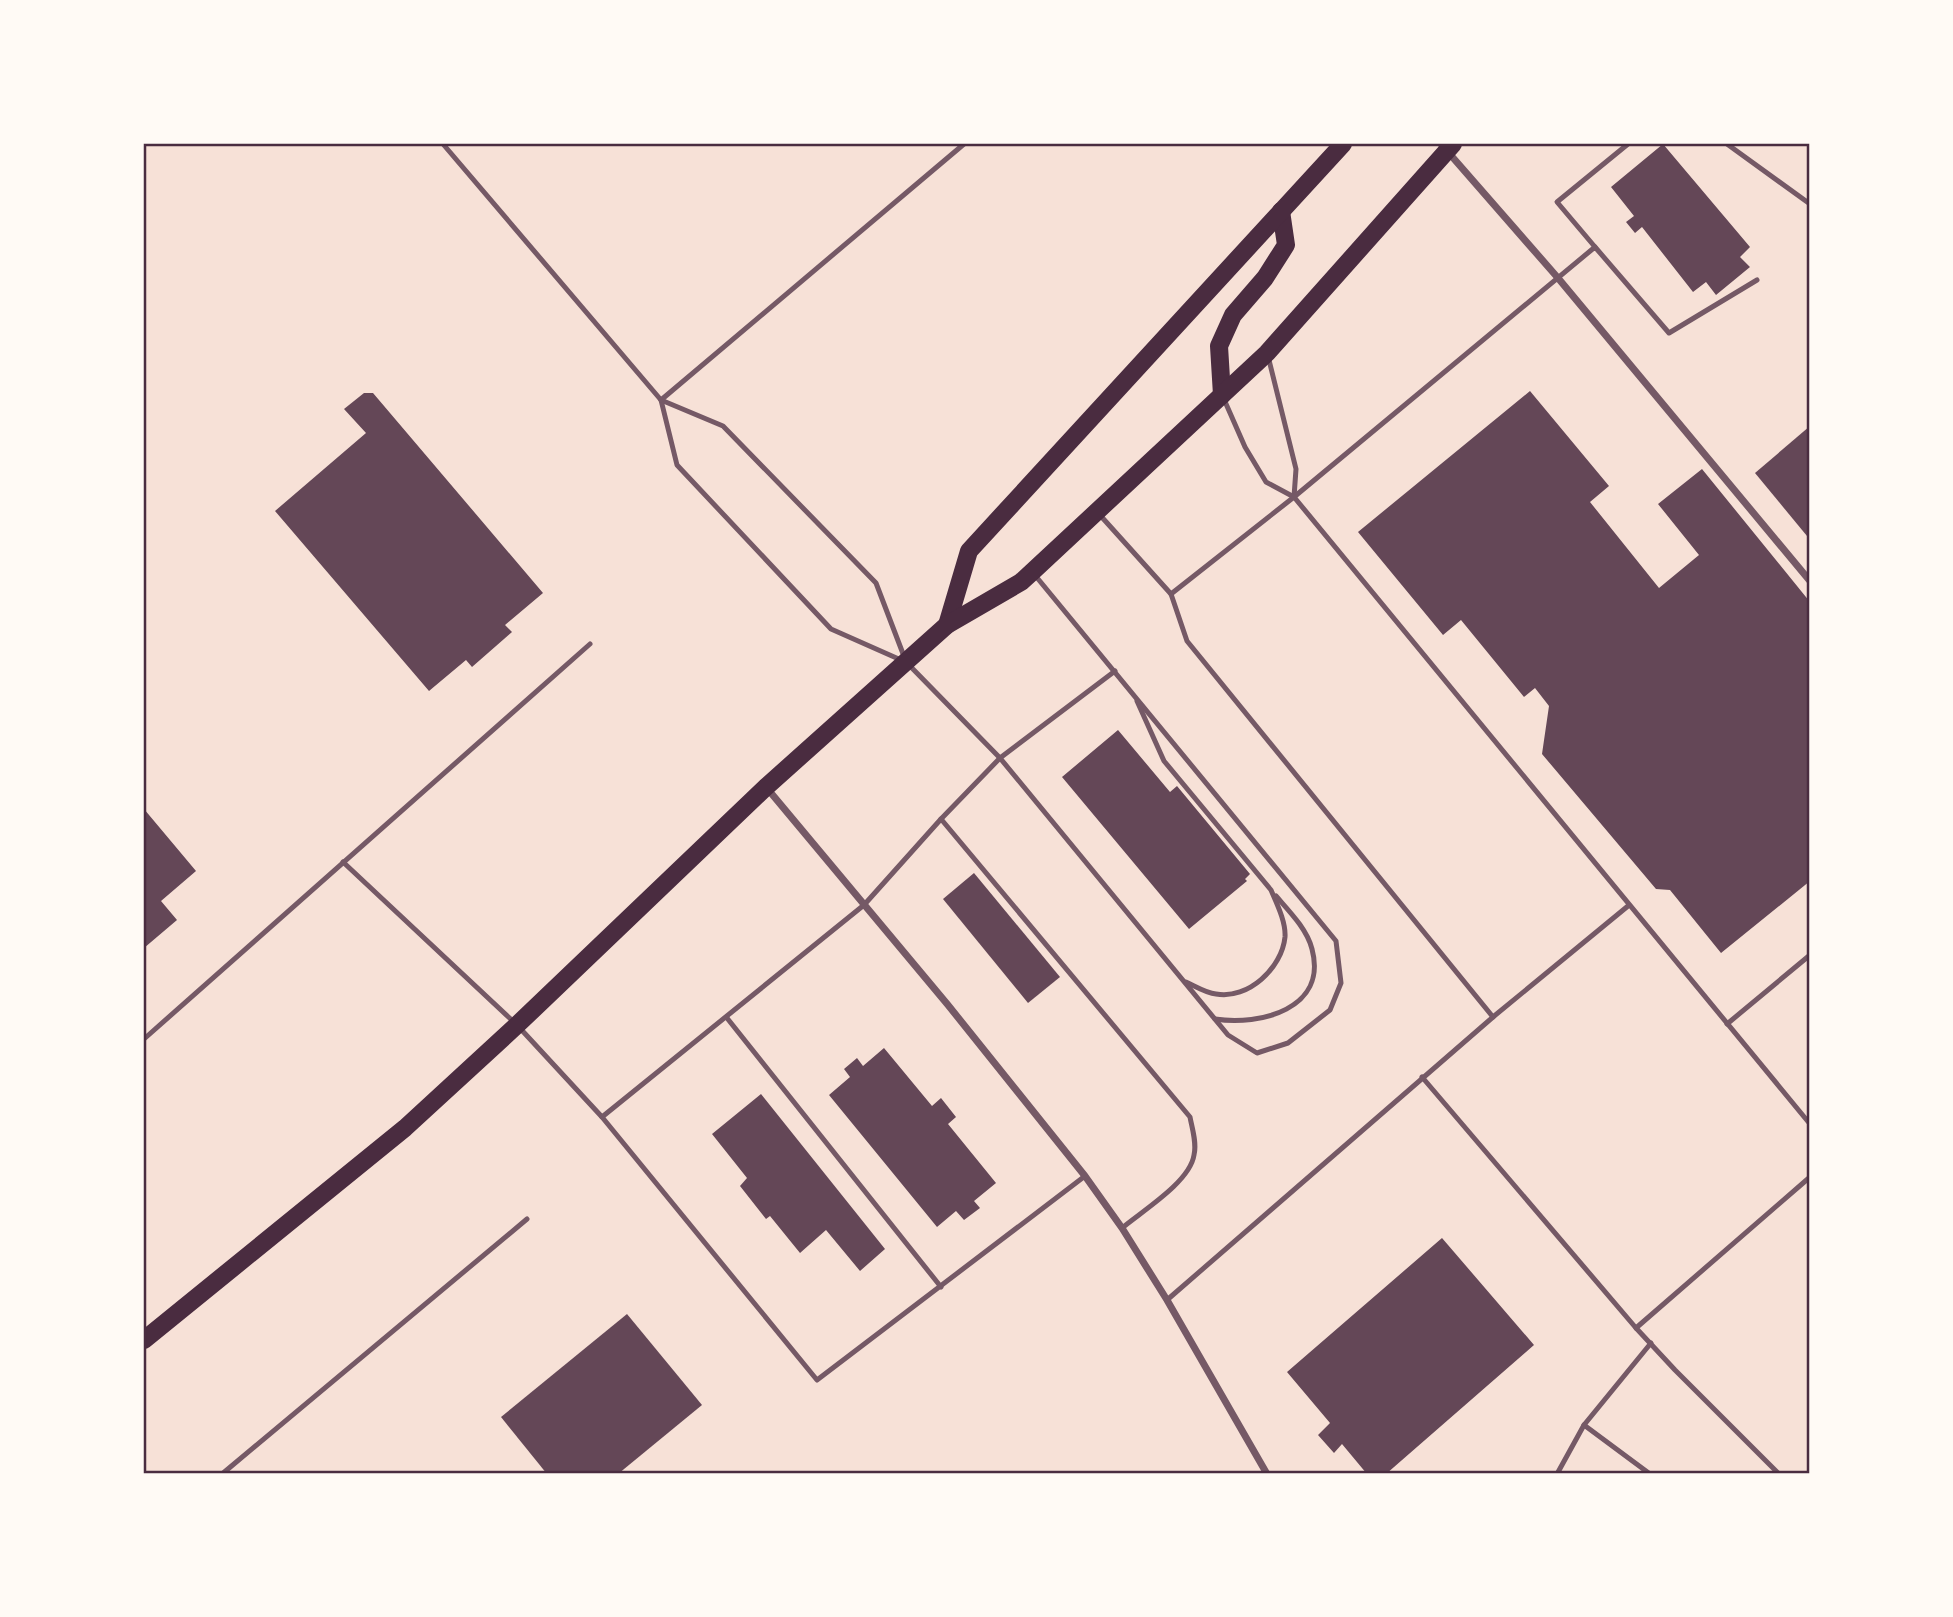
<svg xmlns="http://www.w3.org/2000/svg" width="1953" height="1617" font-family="'Nunito Sans',sans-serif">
  <rect width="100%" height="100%" fill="#f7e1d7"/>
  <!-- building -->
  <g fill="#644757">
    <polygon points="1663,144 1750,247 1740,257 1750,267 1716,295 1706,282 1693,292 1642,227 1635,233 1626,222 1634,216 1611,187"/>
    <polygon points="1530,391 1609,486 1590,502 1659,588 1699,555 1658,504 1702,469 1810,602 1810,881 1721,953 1670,890 1656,889 1542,754 1549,706 1535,688 1524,697 1461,620 1443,635 1358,532"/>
    <polygon points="364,393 373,393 543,593 505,625 512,632 472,667 466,660 429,691 275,511 366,433 344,409"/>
    <polygon points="1810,426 1810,534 1807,536 1755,473"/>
    <polygon points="1118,730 1170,792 1177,786 1250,874 1245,879 1247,881 1189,929 1062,777"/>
    <polygon points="144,809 196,871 161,901 177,920 144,948"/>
    <polygon points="974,873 1060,977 1028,1003 943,899"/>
    <polygon points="884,1048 932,1106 941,1098 956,1117 948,1124 996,1183 974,1201 980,1208 964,1220 956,1211 937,1227 829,1095 850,1077 844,1069 857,1058 863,1066"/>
    <polygon points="761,1094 885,1249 860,1271 826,1230 800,1253 770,1216 766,1219 740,1186 747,1178 712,1134"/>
    <polygon points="1442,1238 1534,1345 1386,1474 1367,1474 1342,1444 1334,1453 1318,1435 1330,1423 1287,1372"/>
    <polygon points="627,1314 702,1405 618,1474 547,1474 501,1417"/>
  </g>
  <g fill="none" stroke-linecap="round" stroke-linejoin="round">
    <!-- service -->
    <g stroke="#755966" stroke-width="5">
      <polyline points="443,144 661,400 723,426 876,583 905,659"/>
      <polyline points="1727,144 1810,204"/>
      <polyline points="1595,247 1557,202 1628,144"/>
      <polyline points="1268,356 1296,469 1294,497"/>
      <polyline points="1223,397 1245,447 1266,482 1294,497 1810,1124"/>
      <polyline points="661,400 677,465 831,629 901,660"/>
      <polyline points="661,400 964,144"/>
      <polyline points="1099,514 1171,594 1294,497 1595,247 1669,333 1757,280"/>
      <polyline points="909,665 1000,758 1228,1035 1257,1053 1288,1043 1330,1010 1341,983 1336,941 1034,574"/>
      <path d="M1137,701L1164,761L1271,890C1277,904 1286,922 1285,937C1282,968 1248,1000 1216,994C1206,993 1195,986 1186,982"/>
      <path d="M941,819L1190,1117C1192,1128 1197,1143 1194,1155C1190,1182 1142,1211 1122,1228"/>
      <polyline points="343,862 517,1025 602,1117 817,1380 1085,1176"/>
      <polyline points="1493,1017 1628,906"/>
      <polyline points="727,1018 941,1287"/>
      <path d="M1215,1019C1260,1026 1328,1009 1312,949C1307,929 1289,911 1276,896"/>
      <polyline points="1727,1024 1810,955"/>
      <polyline points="144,1039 590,644"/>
      <polyline points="1422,1077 1636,1328 1675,1370 1779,1474"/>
      <polyline points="602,1117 864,905 941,819 1000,758 1115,671"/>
      <polyline points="1167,1300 1493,1017 1187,641 1171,594"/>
      <polyline points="1636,1328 1810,1177"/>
      <polyline points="1584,1425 1650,1474"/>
      <polyline points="222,1474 527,1219"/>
      <polyline points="1557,1474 1584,1425 1651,1343"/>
    </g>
    <!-- minor -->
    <g stroke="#755966" stroke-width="7">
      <polyline points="1441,144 1558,278 1810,581"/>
      <polyline points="766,787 948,1005 1085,1176 1122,1228 1167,1300 1267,1474"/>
    </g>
    <!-- primary -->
    <g stroke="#4a2c40" stroke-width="18">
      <polyline points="1222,395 1219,346 1233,315 1265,278 1286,245 1281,211"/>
      <polyline points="947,625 969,551 1343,144"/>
      <polyline points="144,1340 405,1128 517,1025 766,787 947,625 1021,582 1032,572 1267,353 1453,144"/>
    </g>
  </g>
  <!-- border -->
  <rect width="1953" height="1617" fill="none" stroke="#fffaf5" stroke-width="290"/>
  <rect x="145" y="145" width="1663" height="1327" fill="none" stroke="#4a2c40" stroke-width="2.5"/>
</svg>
